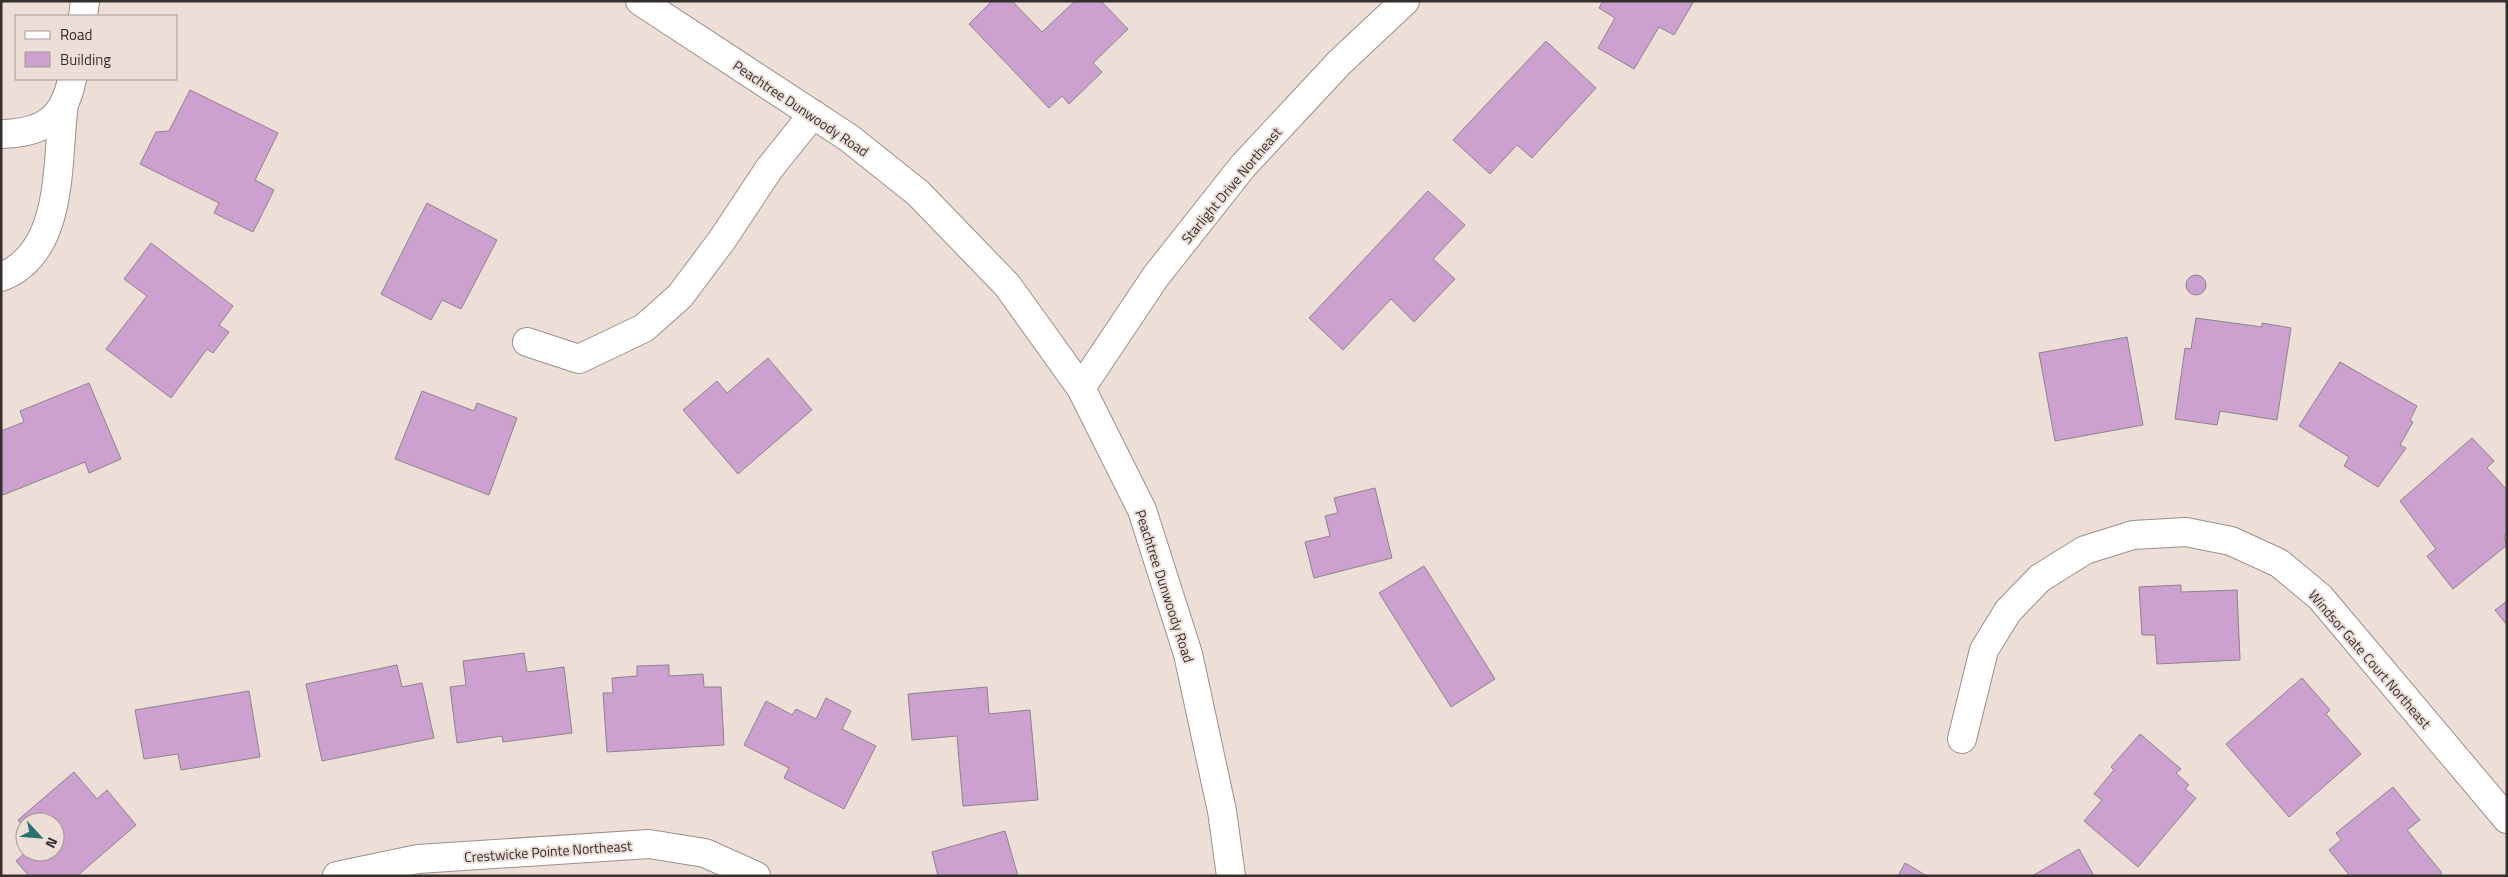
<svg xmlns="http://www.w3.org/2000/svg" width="2508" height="877" font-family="'Titillium Web',sans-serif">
  <rect width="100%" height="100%" fill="#eeded8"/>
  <!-- building -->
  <g fill="#cca1cf" stroke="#8d838d">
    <polygon points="992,1 1012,1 1042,32 1075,1 1101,1 1128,29 1093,63 1102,72 1069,104 1062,96 1049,108 969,24"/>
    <polygon points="1603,1 1694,1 1674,35 1659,27 1634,69 1598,48 1615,18 1599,8"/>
    <polygon points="1546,41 1596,88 1532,158 1517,145 1490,174 1453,140"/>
    <polygon points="190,90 278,133 255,180 274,190 253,232 214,213 219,203 140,164 156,132 169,131"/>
    <polygon points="1428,191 1465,225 1433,259 1455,279 1414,322 1391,299 1343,350 1309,318"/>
    <polygon points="427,203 497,240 461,309 442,300 431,320 381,294"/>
    <polygon points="151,243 233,306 219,325 229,332 213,353 207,349 171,398 106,349 147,296 124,279"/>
    <circle cx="2196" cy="285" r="10"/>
    <polygon points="2196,318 2262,327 2262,323 2291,328 2277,420 2220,411 2217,425 2175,419 2185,348 2191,349"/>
    <polygon points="2127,337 2143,425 2055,441 2039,353"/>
    <polygon points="768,358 812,410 738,474 683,410 717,381 727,393"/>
    <polygon points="2340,362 2417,406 2410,420 2413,422 2400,445 2406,448 2378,487 2344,466 2349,457 2299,426"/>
    <polygon points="89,383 121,459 89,473 85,462 3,495 1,490 1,431 24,422 20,411"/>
    <polygon points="422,391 474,411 477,403 517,418 489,495 395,459"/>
    <polygon points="2472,438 2494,461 2487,468 2507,490 2507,534 2504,536 2507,545 2453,589 2427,556 2436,549 2400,501"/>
    <polygon points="1375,488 1392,558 1314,578 1305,542 1330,536 1325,516 1338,513 1334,498"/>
    <polygon points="1424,566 1495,679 1451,707 1379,593"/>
    <polygon points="2181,585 2181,592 2237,590 2240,660 2157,664 2155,635 2142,635 2139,587"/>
    <polygon points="2507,601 2507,625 2495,610"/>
    <polygon points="524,653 527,672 564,667 572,733 503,742 502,736 457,743 450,687 466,685 463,661"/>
    <polygon points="397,665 402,687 422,683 434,738 322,761 306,684"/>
    <polygon points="669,665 669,676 703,674 704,687 721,687 724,745 607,752 603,693 613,693 612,678 637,676 637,666"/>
    <polygon points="2302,678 2330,710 2326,714 2361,754 2289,817 2226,744"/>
    <polygon points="987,687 989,714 1030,710 1038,800 963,806 957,736 912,740 908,694"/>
    <polygon points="249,691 260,757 181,770 178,754 144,759 135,710"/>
    <polygon points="826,698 851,711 842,729 876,746 844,809 784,778 789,768 744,745 766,701 792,715 796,709 816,719"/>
    <polygon points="2140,734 2181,769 2176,773 2189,785 2185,789 2196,798 2138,867 2084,821 2102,800 2094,794 2114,770 2111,767"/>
    <polygon points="74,772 97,799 107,790 136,825 77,876 29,876 16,861 26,852 55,852 55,822 25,822 25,828 18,820"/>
    <polygon points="2393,787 2420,820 2407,830 2442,873 2439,876 2350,876 2329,850 2341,840 2336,833"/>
    <polygon points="1005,831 1018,876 938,876 932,852"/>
    <polygon points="2079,849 2094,876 2032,876"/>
    <polygon points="1905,863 1927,876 1898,876"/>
  </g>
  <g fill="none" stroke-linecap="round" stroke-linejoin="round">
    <defs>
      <g id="minor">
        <polyline points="83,16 85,1"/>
        <path d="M1,134C41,133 64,121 72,79"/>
        <path d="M1,277C66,252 56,159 64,104"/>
        <polyline points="527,342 579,359 644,328 680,296 722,240 769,169 813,114"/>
        <polyline points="1081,388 1156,276 1243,166 1339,63 1405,1"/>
        <polyline points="1962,739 1984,650 2008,611 2040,578 2085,550 2133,535 2186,532 2231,541 2279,563 2320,597 2507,819"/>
        <polyline points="337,876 418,859 649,844 705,853 756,876"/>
      </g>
      <polyline id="secondary" points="640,1 849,138 918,193 1007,285 1081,388 1142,510 1188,654 1222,811 1231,876"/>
    </defs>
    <!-- minor casing -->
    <use href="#minor" stroke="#9e8f8a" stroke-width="30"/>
    <!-- secondary casing -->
    <use href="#secondary" stroke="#9e8f8a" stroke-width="30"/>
    <!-- minor -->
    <use href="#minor" stroke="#fff" stroke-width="28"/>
    <!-- secondary -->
    <use href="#secondary" stroke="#fff" stroke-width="28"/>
  </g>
  <g text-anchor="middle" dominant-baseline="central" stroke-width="4" stroke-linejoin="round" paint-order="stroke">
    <!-- street labels -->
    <g font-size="14" fill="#352f2d" stroke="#eeded8">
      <text transform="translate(801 108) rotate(34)">Peachtree Dunwoody Road</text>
      <text transform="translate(1231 185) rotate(-50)">Starlight Drive Northeast</text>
      <text transform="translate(1165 586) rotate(72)">Peachtree Dunwoody Road</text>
      <text transform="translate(2370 659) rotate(49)">Windsor Gate Court Northeast</text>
      <text transform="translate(548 851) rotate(-4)">Crestwicke Pointe Northeast</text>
    </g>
  </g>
  <!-- border -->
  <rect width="2508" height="877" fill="none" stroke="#352f2d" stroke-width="5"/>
  <!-- legend -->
  <rect x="15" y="15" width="162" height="65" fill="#eeded8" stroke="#a49894"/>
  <rect x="25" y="31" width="25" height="8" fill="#ffffff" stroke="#a49894"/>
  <text x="60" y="40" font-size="15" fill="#352f2d">Road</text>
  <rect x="25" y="52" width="25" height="15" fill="#cca1cf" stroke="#a49894"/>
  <text x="60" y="65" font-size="15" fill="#352f2d">Building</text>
  <!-- north arrow -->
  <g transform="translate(40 837) rotate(116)"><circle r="24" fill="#eeded8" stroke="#a49894"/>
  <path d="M0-4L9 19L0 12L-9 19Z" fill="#28726f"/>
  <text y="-8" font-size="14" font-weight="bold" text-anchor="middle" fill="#352f2d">N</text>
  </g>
</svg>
